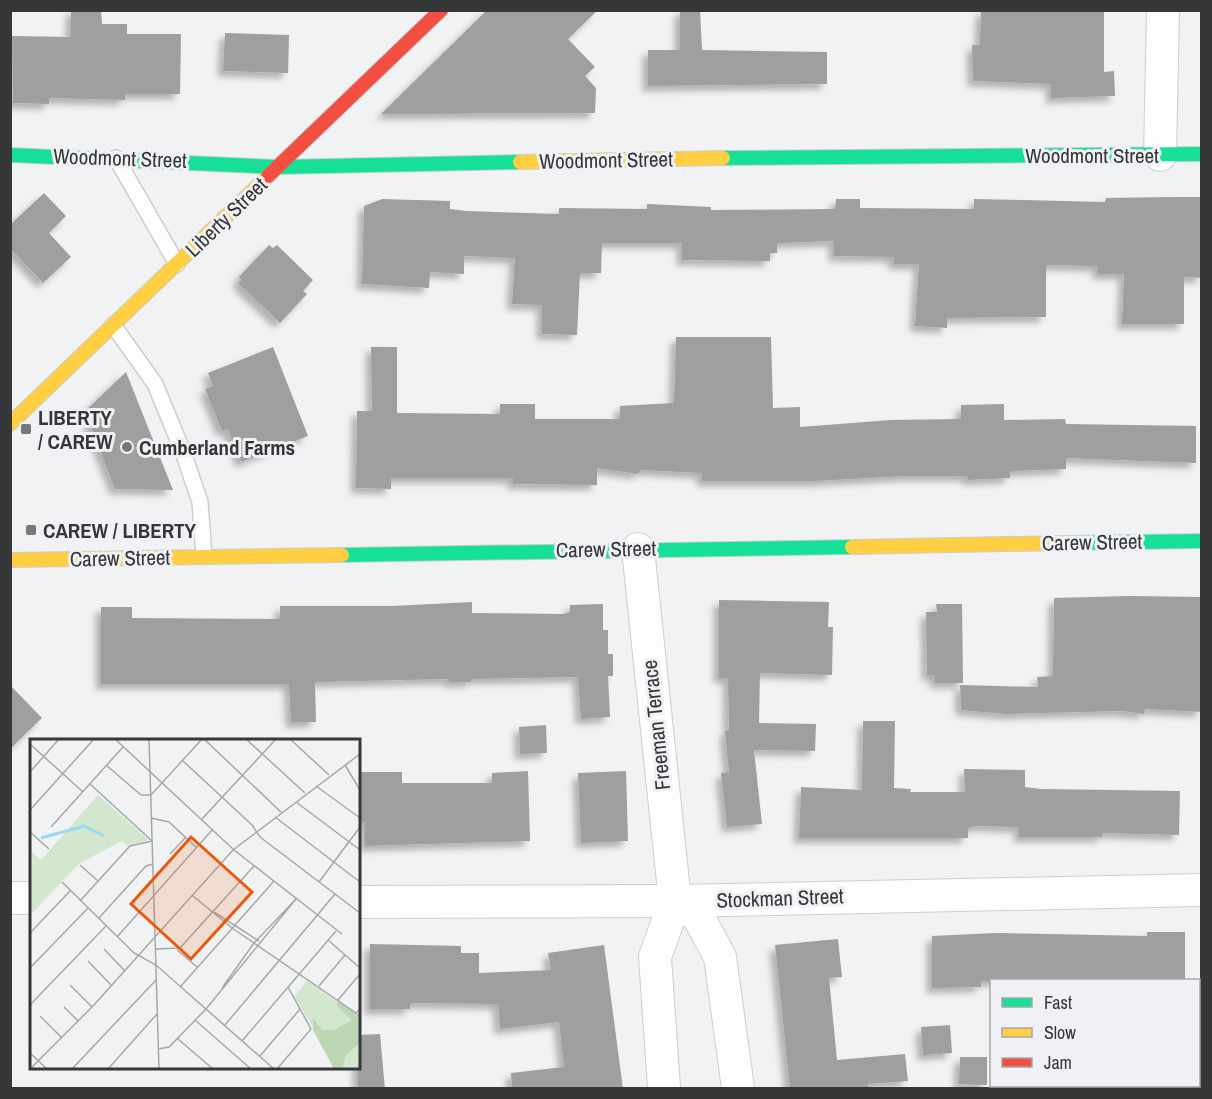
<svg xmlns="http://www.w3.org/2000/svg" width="1212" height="1099" font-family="'Archivo Narrow',sans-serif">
  <defs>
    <filter id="shadow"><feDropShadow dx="-5.5" dy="5.5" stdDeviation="3" flood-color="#0004"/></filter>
  </defs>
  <rect width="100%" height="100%" fill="#f1f2f4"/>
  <!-- building -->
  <g fill="#9f9fa0" filter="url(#shadow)">
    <polygon points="71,10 101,10 102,24 127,24 127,34 181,34 180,94 125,94 125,100 49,98 49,104 13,103 12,36 71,37"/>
    <polygon points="487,10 598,10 568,39 595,67 585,76 596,88 595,113 381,114"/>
    <polygon points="680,10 700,10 702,50 827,52 827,84 648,86 648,50 680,50"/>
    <polygon points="981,10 1104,10 1104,72 1114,71 1115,96 1051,98 1051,84 973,81 972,45 980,45"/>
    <polygon points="225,33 289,35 288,73 223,71"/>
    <polygon points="44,193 66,216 49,233 71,257 43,283 10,248 10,225"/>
    <polygon points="1172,197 1202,197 1202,278 1184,277 1184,324 1122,324 1124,274 1098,274 1098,266 1046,265 1046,317 947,318 947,328 915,326 919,264 894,264 894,257 834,256 834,241 777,243 777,253 770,253 770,261 682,260 682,243 602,243 601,273 580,273 577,335 542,334 542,305 512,304 515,258 464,256 464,274 430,272 429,288 362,284 364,206 382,199 450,201 450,209 466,211 559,214 559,208 647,209 647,204 711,207 711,210 835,209 836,199 860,199 860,208 974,209 974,199 1105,202 1106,198"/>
    <polygon points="269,245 273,248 277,245 313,280 303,291 307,294 280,323 238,283 241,280 239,277"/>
    <polygon points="676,337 771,337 773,408 800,407 800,427 891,420 961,419 961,405 1004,404 1004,420 1065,419 1066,424 1196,426 1196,463 1066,458 1066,469 1010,471 1010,478 968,480 968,476 905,476 815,481 702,481 702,473 641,470 637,474 597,468 597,485 513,484 513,478 391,478 391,489 356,488 357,411 372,411 371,347 397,347 397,413 500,414 500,404 535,404 535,419 620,419 620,406 674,403"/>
    <polygon points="273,347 308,436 241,462 228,429 222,431 205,389 213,386 208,373"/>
    <polygon points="126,372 173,490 115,489 85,411"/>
    <polygon points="1129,596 1202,597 1202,712 1145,709 1144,714 1122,711 1006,714 961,710 960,685 1038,687 1037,677 1053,676 1054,598"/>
    <polygon points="719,600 829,602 828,627 833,627 832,675 760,673 759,723 816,724 815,751 754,750 762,824 727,827 721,773 729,772 725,731 729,730 728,678 719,678"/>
    <polygon points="472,602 472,613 564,614 570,612 570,605 603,604 603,630 608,630 608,654 613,654 613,676 608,676 610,717 581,719 578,677 471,679 471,682 449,682 449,679 315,682 316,722 291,722 289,684 101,684 101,607 132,607 132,618 280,619 280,606 392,606"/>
    <polygon points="936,604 962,604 963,683 935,683 935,675 927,675 926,612 937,612"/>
    <polygon points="10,685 42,718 10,749"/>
    <polygon points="863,721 895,721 894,788 911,789 910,792 965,792 964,769 1025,770 1025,787 1041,789 1180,791 1179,835 1102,833 1102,837 1019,837 1019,827 975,826 968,828 968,838 799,838 801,787 862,790"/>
    <polygon points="546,725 547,753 520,754 519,727"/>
    <polygon points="528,771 530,841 365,846 365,822 360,822 360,772 402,772 402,783 492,783 492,773"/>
    <polygon points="626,771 628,841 581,843 578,773"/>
    <polygon points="1147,932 1185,932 1185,981 981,981 981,987 932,988 932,936 996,933 1147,936"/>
    <polygon points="838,939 842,977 829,978 837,1060 905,1054 908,1081 868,1084 869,1089 790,1089 775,945"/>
    <polygon points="370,944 461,946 461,953 479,953 479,973 551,970 548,953 604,945 623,1089 512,1089 511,1073 564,1067 559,1022 500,1029 498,1004 410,1003 410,1009 370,1009"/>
    <polygon points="950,1025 952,1053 923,1055 921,1027"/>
    <polygon points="380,1034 385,1089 358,1089 358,1035"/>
    <polygon points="960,1057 987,1057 987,1085 959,1084"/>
  </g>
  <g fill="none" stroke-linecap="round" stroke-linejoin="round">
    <defs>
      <g id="lane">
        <polyline points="116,158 177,264"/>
        <polyline points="113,325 155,384 183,452 200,502 204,556"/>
      </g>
      <g id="street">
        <polyline points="1160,155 1163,10"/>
        <polyline points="638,549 675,901 655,957 664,1088"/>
        <polyline points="10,898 32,898"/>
        <polyline points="675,901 698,916 720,957 738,1088"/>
        <polyline points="358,902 675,901 1202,890"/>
      </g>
      <g id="fast">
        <polyline points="10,155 278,167 520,162"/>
        <polyline points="723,158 1202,154"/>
        <polyline points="1064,543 1202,541"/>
        <polyline points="342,555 852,547"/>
      </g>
      <g id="slow">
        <polyline points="520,162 723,158"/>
        <polyline points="10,424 268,176"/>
        <polyline points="852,547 1064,543"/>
        <polyline points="10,560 342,555"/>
      </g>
      <polyline id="jam" points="268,176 441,10"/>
    </defs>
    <!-- lane casing -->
    <use href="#lane" stroke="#cdcecf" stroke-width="18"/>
    <!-- street casing -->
    <use href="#street" stroke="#cdcecf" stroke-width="34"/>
    <!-- fast casing -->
    <use href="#fast" stroke="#cdcecf" stroke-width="16"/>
    <!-- slow casing -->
    <use href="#slow" stroke="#cdcecf" stroke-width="16"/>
    <!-- jam casing -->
    <use href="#jam" stroke="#cdcecf" stroke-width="16"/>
    <!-- lane -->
    <use href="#lane" stroke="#fdfdfd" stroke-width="15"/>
    <!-- street -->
    <use href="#street" stroke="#fdfdfd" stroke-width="32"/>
    <!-- fast -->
    <use href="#fast" stroke="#16e098" stroke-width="14"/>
    <!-- slow -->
    <use href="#slow" stroke="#ffcf43" stroke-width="14"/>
    <!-- jam -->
    <use href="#jam" stroke="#f24e42" stroke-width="14"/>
  </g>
  <!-- markers -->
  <g fill="#77787a" stroke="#f0f1f5" stroke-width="2">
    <rect x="20" y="423" width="12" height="12" rx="3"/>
    <circle cx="127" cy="447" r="6"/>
    <rect x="25" y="524" width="12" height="12" rx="3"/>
  </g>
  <g text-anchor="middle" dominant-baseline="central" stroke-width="6" stroke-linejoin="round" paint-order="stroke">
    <!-- street labels -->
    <g font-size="21" fill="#363738" stroke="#f0f1f5">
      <text x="1092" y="155">Woodmont Street</text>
      <text transform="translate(120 158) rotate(2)">Woodmont Street</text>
      <text transform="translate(606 160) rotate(-1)">Woodmont Street</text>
      <text transform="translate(226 217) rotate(-44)">Liberty Street</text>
      <text transform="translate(1092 542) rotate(-1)">Carew Street</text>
      <text transform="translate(606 549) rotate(-1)">Carew Street</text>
      <text transform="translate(120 558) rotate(-1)">Carew Street</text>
      <text transform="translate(656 725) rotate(-96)">Freeman Terrace</text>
      <text transform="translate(780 898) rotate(-2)">Stockman Street</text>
    </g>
    <!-- poi labels -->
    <g font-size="21" font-weight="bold" fill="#363738" stroke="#f0f1f5" text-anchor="start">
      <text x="38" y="417">LIBERTY<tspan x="38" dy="24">/ CAREW</tspan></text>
      <text x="139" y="447">Cumberland Farms</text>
      <text x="43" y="530">CAREW / LIBERTY</text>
    </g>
  </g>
  <!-- overview -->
  <g transform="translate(30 739)">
    <rect width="330" height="330" fill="#f1f2f4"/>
    <path d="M68,56L119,101L97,107L92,102L50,124L0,176V112L11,121ZM277,241L330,280L298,311L264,258ZM330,304V330H312L316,316Z" fill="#d3e6ce"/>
    <path d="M308,262L327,275L330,273V304L316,316L312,330H304L283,291V279L292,291H304L322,281L307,267Z" fill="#bdd7b4"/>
    <path fill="none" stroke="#97daf5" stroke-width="3" d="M11,99L54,87L74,97"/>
    <path fill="none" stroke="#a6a7a9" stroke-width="1.5" d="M85,0L204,111L312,195M119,0L129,330M174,0L251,73M216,0L275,54M260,0L299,36M0,5L53,53M152,21L222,86L230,98L330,174M76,26L111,56H121L172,0M315,26L330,51M0,33L29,0M60,45L121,101M286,47L330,79M266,63L330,111M0,71L64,0M245,78L330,143M121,79L139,83L167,109M172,80L246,0M21,88L93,8M0,93L19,110M140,115L156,98M50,126L68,142M32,143L104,214L126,226L244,330M289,143L330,88M163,157L202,189L326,274L330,270M50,162L100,107L122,102M184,173L229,202M69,179L116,127L123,125M0,194L40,152M87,198L183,90M298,201L330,229M74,210L95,232M125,210L150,209L224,127M147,211L167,228M58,222L81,246M0,229L58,169M40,246L62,268M151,247L244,142M289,247L315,216M192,249L224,204L266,160M308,261L330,235M0,266L76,187M34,268L48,282M10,277L32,299M165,281L221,330M195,286L305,155M148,300L183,330M212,302L306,192M128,310L139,308L176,270L266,160M0,314L17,330M230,317L270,270M0,330L64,266L203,111L330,15M42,330L126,241M78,330L127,275M247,330L281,290L258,248"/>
    <path fill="#e8590c" fill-opacity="0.15" stroke="#e8590c" stroke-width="3" d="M161,98L222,153L161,220L101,165Z"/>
    <rect width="330" height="330" fill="none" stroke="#363738" stroke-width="3"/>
  </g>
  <!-- border -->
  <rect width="1212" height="1099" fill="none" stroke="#363738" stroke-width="24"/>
  <!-- legend -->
  <rect x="990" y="979" width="210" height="108" fill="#f0f1f5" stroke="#a6a7a9" stroke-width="1.5"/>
  <rect x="1002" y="998" width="30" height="9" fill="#16e098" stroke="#a6a7a9" stroke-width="1.5"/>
  <text x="1044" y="1009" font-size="18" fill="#363738">Fast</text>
  <rect x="1002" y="1028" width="30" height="9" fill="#ffcf43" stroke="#a6a7a9" stroke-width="1.5"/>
  <text x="1044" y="1039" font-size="18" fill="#363738">Slow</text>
  <rect x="1002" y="1058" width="30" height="9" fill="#f24e42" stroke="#a6a7a9" stroke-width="1.5"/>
  <text x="1044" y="1069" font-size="18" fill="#363738">Jam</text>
</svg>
